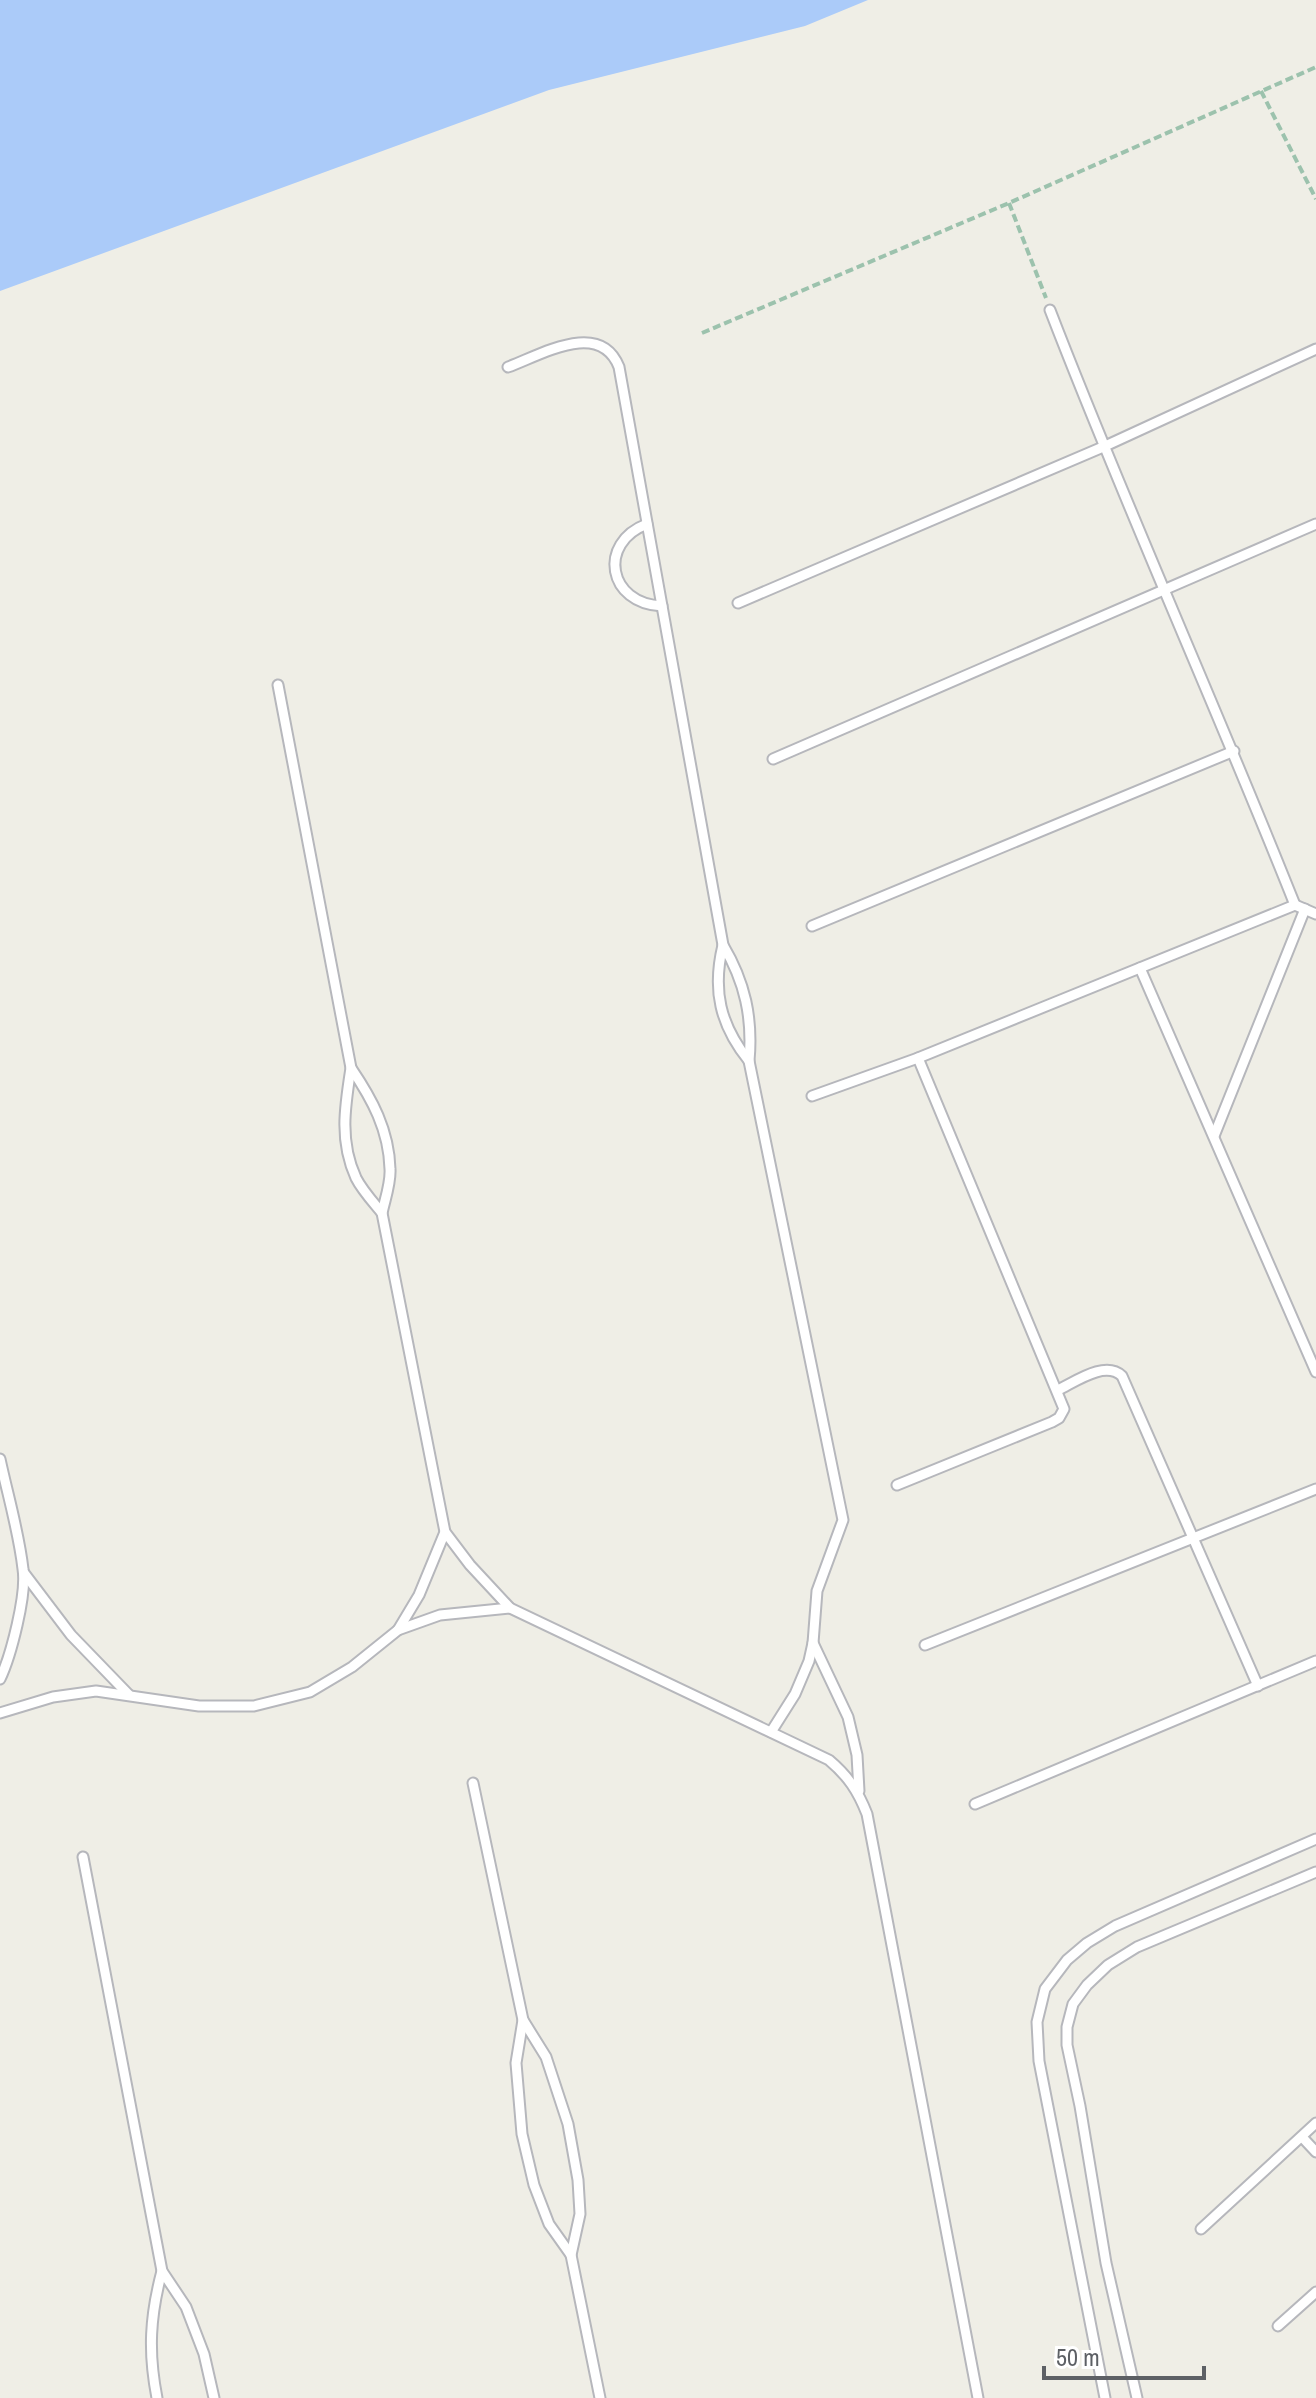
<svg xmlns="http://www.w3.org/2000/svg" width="1316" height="2398" font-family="'Archivo Narrow',sans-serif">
  <rect width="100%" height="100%" fill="#efeee6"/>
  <!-- water -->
  <polygon fill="#abcbf9" points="0,0 868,0 805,26 549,90 0,291"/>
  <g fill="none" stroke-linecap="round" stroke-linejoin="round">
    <defs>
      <g id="lane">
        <path d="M1050,310C1127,510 1216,706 1295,905"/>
        <path d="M508,367C541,355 600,319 619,367L723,945C745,982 753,1018 749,1061L843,1520L817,1591L813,1643L809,1661L795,1694L771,1732"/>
        <path d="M647,524C597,543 608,604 662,606"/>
        <polyline points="738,603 1103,447 1316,349"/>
        <path d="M278,685L351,1068C345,1106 339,1141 356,1178C362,1190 373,1202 382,1213"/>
        <polyline points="773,759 1316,524"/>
        <polyline points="812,926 1234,751"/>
        <path d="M723,945C712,990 720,1025 749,1061"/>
        <polyline points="1140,968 1316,1372"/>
        <path d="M351,1068C372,1099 389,1130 390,1169C391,1183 385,1199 382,1213L445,1532L470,1565L510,1608L829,1760C848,1776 858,1791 867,1814L978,2398"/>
        <polyline points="812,1096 918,1058 1295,905 1316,914"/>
        <polyline points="1214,1136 1305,909"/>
        <path d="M1058,1390C1075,1382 1105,1360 1122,1376L1258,1686"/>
        <path d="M0,1459C8,1496 19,1533 23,1569C27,1594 11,1656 0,1679"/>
        <polyline points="897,1485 1052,1422 1059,1418 1064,1409 918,1058"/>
        <polyline points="24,1573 71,1635 129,1695"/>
        <polyline points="398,1630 419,1595 445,1532"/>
        <polyline points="813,1643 848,1717 857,1755 859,1791"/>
        <polyline points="925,1645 1316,1489"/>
        <polyline points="0,1713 53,1697 96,1691 199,1706 254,1706 310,1692 352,1667 398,1630 440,1615 510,1608"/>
        <polyline points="473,1783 523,2020 546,2057 568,2124 578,2180 580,2214 571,2255 600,2398"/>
        <polyline points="975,1804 1316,1661"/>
        <polyline points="83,1857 162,2271 186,2307 204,2354 214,2398"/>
        <polyline points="523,2020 516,2063 522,2134 534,2185 549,2224 571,2255"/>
        <polyline points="1302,2137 1316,2152"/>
        <polyline points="1201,2229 1316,2123"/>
        <polyline points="1278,2326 1316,2292"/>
        <path d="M157,2398C148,2352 150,2316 162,2271"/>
        <polyline points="1105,2398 1039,2061 1037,2022 1045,1989 1067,1960 1087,1943 1115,1926 1316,1839"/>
        <polyline points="1137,2398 1106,2263 1080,2106 1067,2045 1067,2027 1073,2004 1087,1985 1108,1965 1137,1947 1316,1872"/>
      </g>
    </defs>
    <!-- lane casing -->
    <use href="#lane" stroke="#b6b7bc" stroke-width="13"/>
    <!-- path -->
    <g stroke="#9cc2ad" stroke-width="4" stroke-dasharray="8 4" stroke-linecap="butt">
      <polyline points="1261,91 1316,199"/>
      <polyline points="1009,203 1046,298"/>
      <polyline points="702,333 1009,203 1316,67"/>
    </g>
    <!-- lane -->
    <use href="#lane" stroke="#fff" stroke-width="9"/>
  </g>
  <!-- scale -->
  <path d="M1044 2366v12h160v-12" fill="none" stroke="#5d6065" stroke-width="4"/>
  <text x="1056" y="2366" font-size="24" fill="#5d6065" stroke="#ffffff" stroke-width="6" paint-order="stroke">50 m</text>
</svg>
